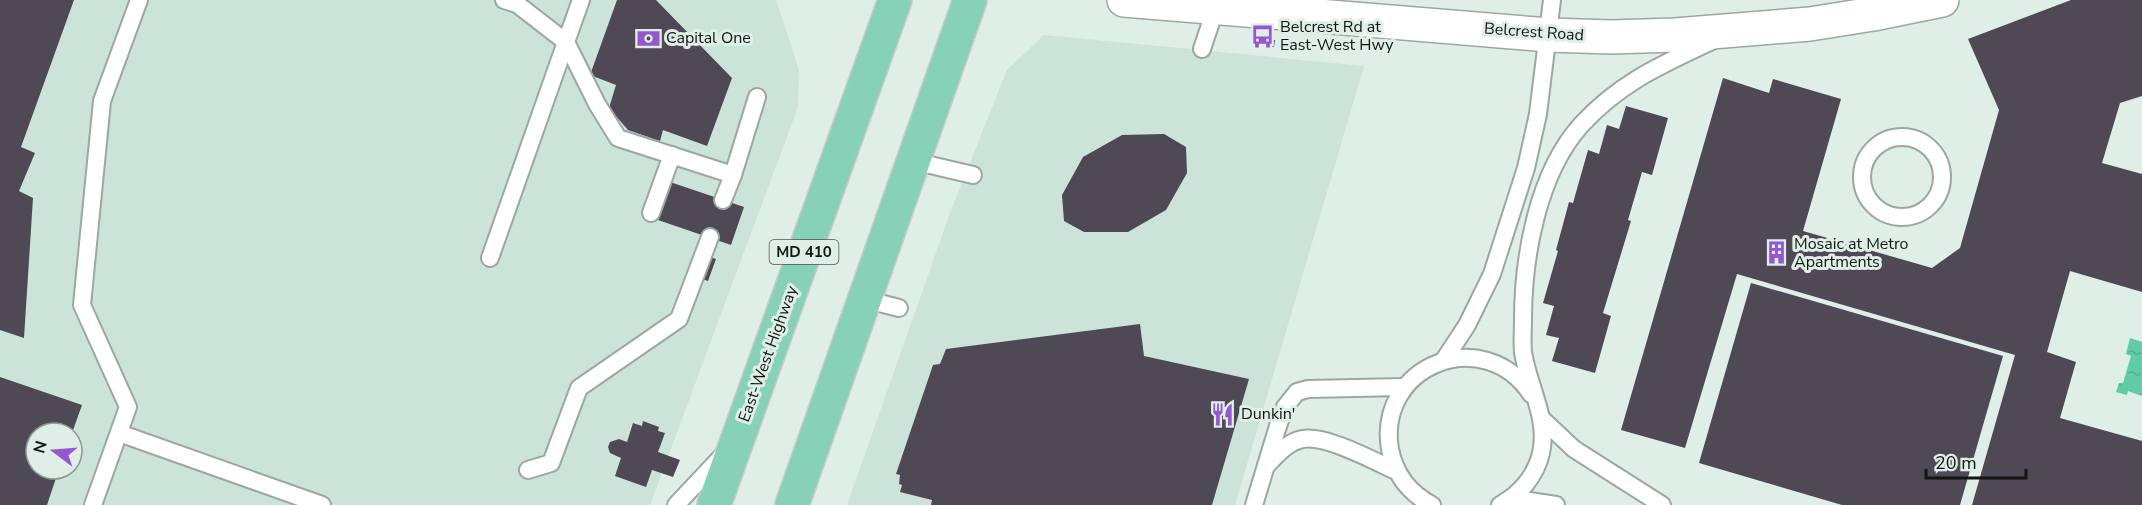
<svg xmlns="http://www.w3.org/2000/svg" width="2142" height="505" font-family="'Nunito Sans',sans-serif">
  <defs>
    <pattern id="water-ripples" width="26" height="14" patternUnits="userSpaceOnUse" patternTransform="scale(1.5)"><rect width="26" height="14" fill="#60cca6"/><path d="M2 4q2-2 4 0t4 0M15 11q2-2 4 0t4 0" fill="none" stroke="#52ae8e"/></pattern>
  </defs>
  <rect width="100%" height="100%" fill="#dfeee7"/>
  <!-- built -->
  <g fill="#cce3d9" fill-rule="evenodd">
    <path d="M0,0H776L799,70L798,107L650,505H0ZM36,433H72V469H36Z"/>
    <polygon points="1044,35 1364,66 1235,505 847,505 950,213 1007,70"/>
  </g>
  <!-- water -->
  <polygon fill="url(#water-ripples)" points="2130,338 2142,342 2142,396 2128,391 2127,395 2116,392 2119,383 2123,383 2131,356 2126,354"/>
  <!-- building -->
  <g fill="#4e4954">
    <polygon points="0,0 74,0 21,147 35,153 19,191 33,198 24,338 0,330"/>
    <polygon points="617,0 656,0 732,78 707,146 663,130 660,141 628,130 609,108 616,85 590,75"/>
    <polygon points="2071,0 2142,0 2142,96 2120,103 2102,163 2142,174 2142,292 2070,271 2047,352 2076,362 2060,418 2142,441 2142,505 1972,505 2015,355 1737,274 1685,448 1621,430 1723,78 1769,93 1773,79 1841,99 1803,231 1932,268 1960,248 1999,110 1968,39"/>
    <polygon points="1254,39 1275,40 1274,47 1254,45"/>
    <polygon points="1626,106 1668,118 1652,175 1642,172 1628,220 1631,221 1603,313 1611,316 1595,373 1552,361 1559,338 1546,335 1554,306 1543,303 1558,251 1556,250 1569,202 1573,203 1588,150 1599,154 1607,125 1619,129"/>
    <polygon points="1164,134 1186,147 1187,173 1166,210 1128,232 1084,232 1064,221 1062,195 1083,157 1122,135"/>
    <polygon points="670,182 744,207 731,245 658,220"/>
    <polygon points="704,255 716,259 708,281 696,277"/>
    <polygon points="1751,283 2003,356 1960,505 1842,505 1699,463"/>
    <polygon points="1140,324 1144,356 1249,379 1212,505 931,505 932,500 900,492 902,485 899,484 900,475 896,474 933,365 940,364 946,349"/>
    <polygon points="0,377 82,405 72,433 36,433 36,469 59,469 47,505 0,505"/>
    <polygon points="643,421 659,427 658,431 665,433 658,452 680,460 673,477 652,470 646,487 615,476 621,458 610,453 608,447 610,442 619,439 627,442 633,423 642,426"/>
  </g>
  <g fill="none" stroke-linecap="round" stroke-linejoin="round">
    <defs>
      <g id="service">
        <polyline points="504,0 517,4 566,42 581,0"/>
        <polyline points="566,42 597,104 618,138 733,175 757,97"/>
        <polyline points="1202,49 1216,7"/>
        <circle cx="1902" cy="177" r="40"/>
        <polyline points="913,161 973,175"/>
        <polyline points="723,200 733,175"/>
        <polyline points="651,213 672,155"/>
        <polyline points="490,258 566,42"/>
        <polyline points="864,299 899,308"/>
        <polyline points="1444,360 1467,325 1492,274 1526,168 1538,114 1552,0"/>
        <polyline points="1541,418 1574,449 1662,505"/>
        <polyline points="119,433 322,505"/>
        <path d="M1266,466C1276,456 1288,441 1303,439C1326,435 1374,461 1396,471"/>
        <polyline points="528,470 551,463 579,388 679,319 710,237"/>
        <polyline points="1506,501 1517,499 1556,505"/>
        <polyline points="93,505 128,407 82,305 102,101 139,0"/>
        <polyline points="676,505 723,455"/>
        <polyline points="1254,505 1278,426 1285,407 1297,392 1308,389 1404,387"/>
        <path d="M1432,505C1409,493 1395,475 1390,449C1376,365 1484,323 1531,394"/>
        <path d="M1500,505C1519,495 1536,476 1541,453C1549,418 1528,386 1523,352C1522,341 1523,330 1523,320C1523,256 1538,172 1582,124C1621,82 1661,65 1712,41"/>
      </g>
      <polyline id="secondary" points="1124,0 1549,35 1611,37 1675,35 1810,24 1873,14 1942,0"/>
      <g id="primary">
        <polyline points="714,505 895,0"/>
        <polyline points="792,505 970,0"/>
      </g>
    </defs>
    <!-- service casing -->
    <use href="#service" stroke="#9aa8a2" stroke-width="20"/>
    <!-- secondary casing -->
    <use href="#secondary" stroke="#9aa8a2" stroke-width="36"/>
    <!-- primary casing -->
    <use href="#primary" stroke="#cacccb" stroke-width="36"/>
    <!-- service -->
    <use href="#service" stroke="#fff" stroke-width="16"/>
    <!-- secondary -->
    <use href="#secondary" stroke="#fff" stroke-width="33"/>
    <!-- primary -->
    <use href="#primary" stroke="#87d1b9" stroke-width="33"/>
  </g>
  <!-- icons -->
  <defs>
    <symbol id="bus-bare" viewBox="-9 -9 18 18"><path d="M-5-6H5V4H4V6H2V4H-2V6H-4V4H-5ZM-3.5-4V0h7V-4ZM-3.5 1.2v1.5H-2V1.2ZM2 1.2v1.5H3.5V1.2Z" fill="#9557ce" stroke="#dfeee7" stroke-width="2.5" paint-order="stroke"/></symbol>
    <symbol id="bank-bare" viewBox="-9 -9 18 18"><path d="M-6-4H6V4H-6ZM0-2.3a2.3 2.3 0 1 0 0 4.6a2.3 2.3 0 1 0 0-4.6Z" fill="#9557ce" stroke="#dfeee7" stroke-width="2.5" paint-order="stroke"/></symbol>
    <symbol id="building-bare" viewBox="-9 -9 18 18"><path d="M-4-6H4V6H1V3H-1V6H-4ZM-2.5-4.3h1.7v1.8h-1.7ZM.8-4.3h1.7v1.8H.8ZM-2.5-1h1.7V.8h-1.7ZM.8-1h1.7V.8H.8Z" fill="#9557ce" stroke="#dfeee7" stroke-width="2.5" paint-order="stroke"/></symbol>
    <symbol id="restaurant-bare" viewBox="-9 -9 18 18"><path d="M-5-6h1v4h1v-4h1v4h1v-4h1v5L-1.5 .5V6h-2V.5L-5-1ZM5-6V6H3V1.5H1.5Q1.5-4 5-6Z" fill="#9557ce" stroke="#dfeee7" stroke-width="2.5" paint-order="stroke"/></symbol>
  </defs>
  <g fill-rule="evenodd">
    <use href="#bus-bare" x="1246" y="20" width="33" height="33"/>
    <use href="#bank-bare" x="632" y="22" width="33" height="33"/>
    <use href="#building-bare" x="1760" y="236" width="33" height="33"/>
    <use href="#restaurant-bare" x="1206" y="398" width="33" height="33"/>
  </g>
  <g text-anchor="middle" dominant-baseline="central" stroke-width="6" stroke-linejoin="round" paint-order="stroke">
    <!-- shield labels -->
    <rect fill="#dfeee7" stroke="#4e5753" stroke-width="1.5" x="769.5" y="240" width="69" height="24" rx="4.5"/>
    <g font-size="15" font-weight="bold" fill="#101613">
      <text x="804" y="252">MD 410</text>
    </g>
    <!-- poi labels -->
    <g font-size="16" fill="#101613" stroke="#dfeee7" text-anchor="start">
      <text x="1280" y="27">Belcrest Rd at<tspan x="1280" dy="18">East-West Hwy</tspan></text>
      <text x="666" y="38">Capital One</text>
      <text x="1794" y="244">Mosaic at Metro<tspan x="1794" dy="18">Apartments</tspan></text>
      <text x="1241" y="414">Dunkin'</text>
    </g>
    <!-- street labels -->
    <g font-size="16" fill="#101613" stroke="#dfeee7">
      <text transform="translate(1534 32) rotate(4)">Belcrest Road</text>
      <text transform="translate(768 354) rotate(-70)">East-West Highway</text>
    </g>
  </g>
  <!-- north arrow -->
  <g transform="translate(54 451) rotate(286)"><circle r="28" fill="#dfeee7" stroke="#8c9892" stroke-width="1.5"/>
  <path d="M0-4.5L10 22L0 15L-10 22Z" fill="#9557ce"/>
  <text y="-9" font-size="16" font-weight="bold" text-anchor="middle" fill="#101613">N</text>
  </g>
  <!-- scale -->
  <path d="M1926 469v9h100v-9" fill="none" stroke="#101613" stroke-width="3"/>
  <text x="1935" y="469" font-size="18" fill="#101613" stroke="#dfeee7" stroke-width="4.5" paint-order="stroke">20 m</text>
</svg>
